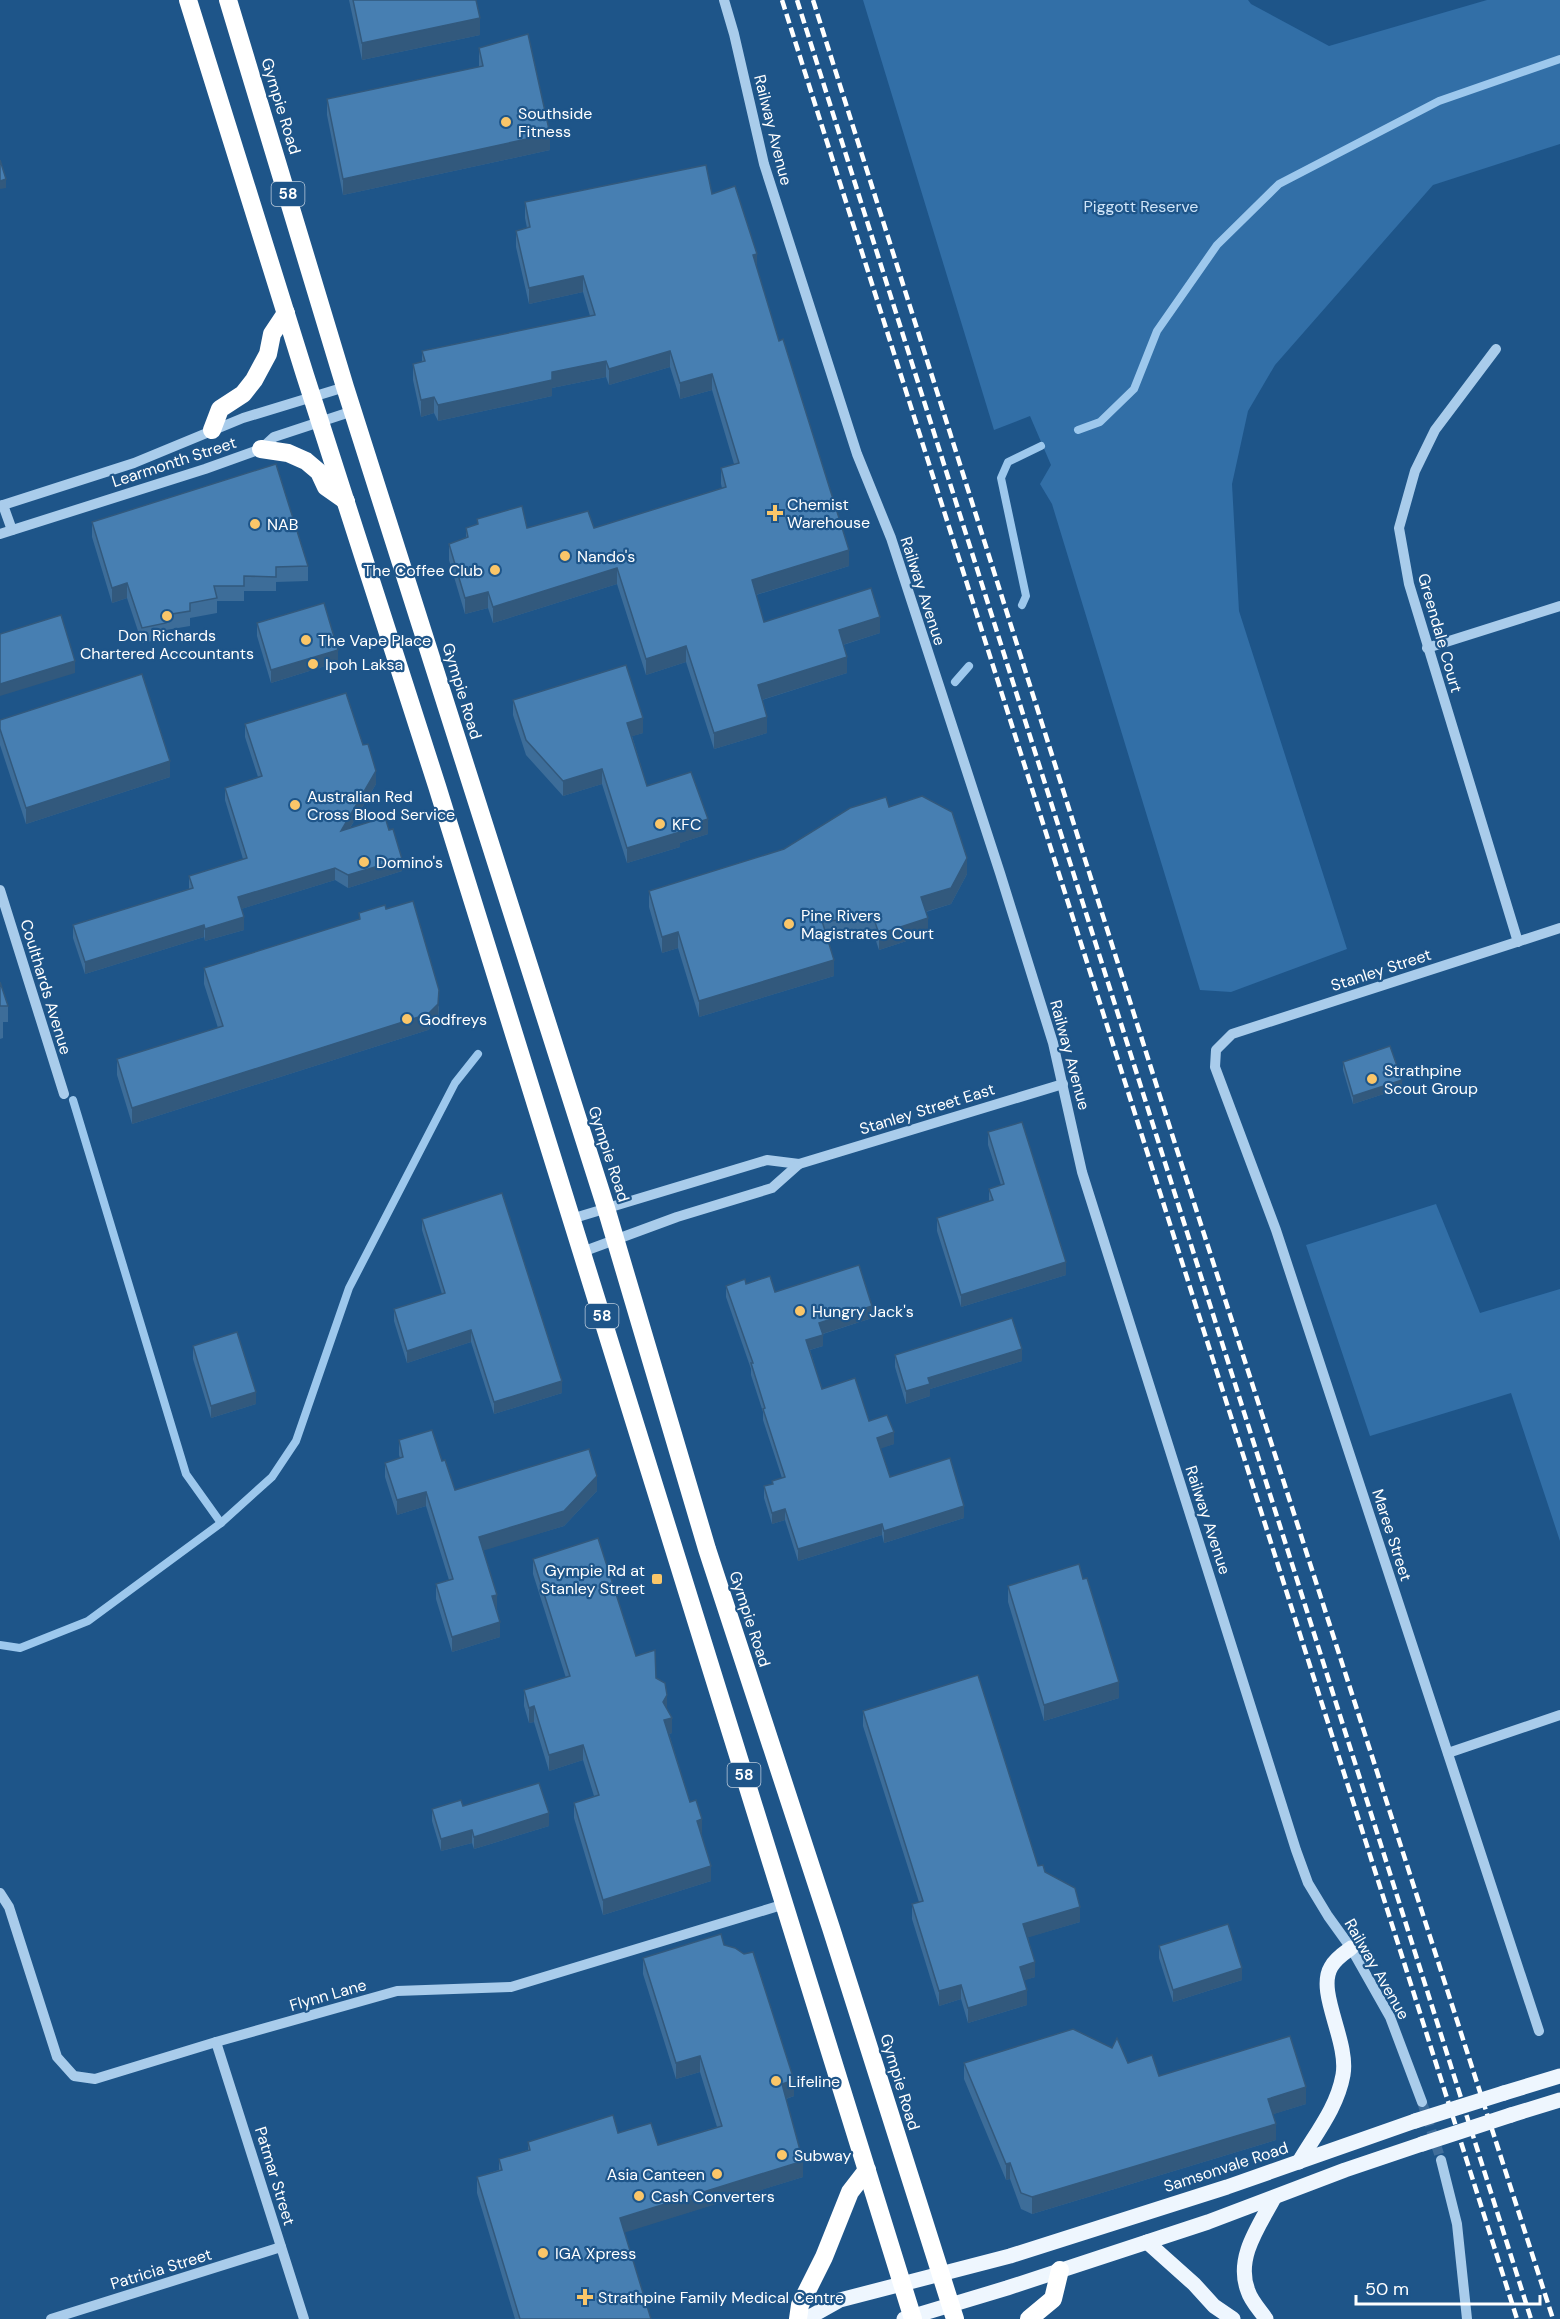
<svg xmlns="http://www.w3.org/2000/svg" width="1560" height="2319" font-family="'DM Sans',sans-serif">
  <rect width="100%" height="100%" fill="#1e5589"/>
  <!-- green -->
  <g fill="#326fa7">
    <polygon points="863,0 1248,0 1251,4 1329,46 1487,0 1560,0 1560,144 1433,185 1275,365 1248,411 1232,484 1239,611 1347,949 1231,992 1200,990 1052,504 1040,484 1051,465 1030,416 994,430"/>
    <polygon points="1436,1204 1480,1313 1560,1289 1560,1541 1511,1393 1370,1436 1306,1245"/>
  </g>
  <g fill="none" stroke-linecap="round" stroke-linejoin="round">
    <!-- stream -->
    <g stroke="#9dc8ed" stroke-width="8">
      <polyline points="1078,430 1100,422 1134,389 1157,331 1217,245 1279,184 1439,101 1560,59"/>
      <polyline points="1022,605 1026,596 1001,478 1008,462 1041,446"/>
      <polyline points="955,682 969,666"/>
      <polyline points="73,1100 186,1474 221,1523"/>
      <polyline points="0,1645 20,1648 88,1621 221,1523 272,1477 296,1441 349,1288 455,1083 478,1054"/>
    </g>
    <!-- minor-tunnel -->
    <polyline stroke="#406e9b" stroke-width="10" stroke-dasharray="10 5" stroke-linecap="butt" points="1422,2102 1441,2160"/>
    <!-- minor -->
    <g stroke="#a9cceb" stroke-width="10">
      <polyline points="724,0 734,34 764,164 857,454 891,538 1000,873 1053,1043 1082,1172 1296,1850 1308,1883 1328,1916 1351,1948 1390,2017 1422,2102"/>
      <polyline points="1496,349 1435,430 1415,471 1399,528 1409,584 1518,942"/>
      <polyline points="3,505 12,530"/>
      <polyline points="0,506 134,463 243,418 345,387"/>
      <polyline points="0,534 205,469 261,449 274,437 353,411"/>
      <polyline points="1427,648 1560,606"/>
      <polyline points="0,890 64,1094"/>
      <polyline points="571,1219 767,1160 799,1164 1063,1084"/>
      <polyline points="582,1252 677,1217 772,1188 799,1164"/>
      <polyline points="1448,1753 1560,1715"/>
      <polyline points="0,1893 9,1907 57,2057 74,2076 95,2079 216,2042 397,1991 511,1987 785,1904"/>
      <polyline points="1539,2031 1276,1230 1215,1067 1216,1050 1232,1034 1560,928"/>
      <polyline points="216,2042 304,2319"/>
      <polyline points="1441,2160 1457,2224 1467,2319"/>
      <polyline points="51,2319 281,2247"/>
    </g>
    <!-- major -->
    <g stroke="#eef6fe" stroke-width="15">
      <polyline points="1504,2093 1560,2076"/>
      <polyline points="1511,2115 1560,2100"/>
      <path d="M1299,2162C1316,2133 1337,2108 1343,2075C1349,2041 1316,1992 1331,1967C1335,1959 1344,1953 1351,1948"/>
      <polyline points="1147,2242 1194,2284 1214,2306 1233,2319"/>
      <polyline points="806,2319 840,2300 1010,2256 1227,2187 1415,2121"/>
      <polyline points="904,2319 1007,2288 1208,2222 1345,2170 1422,2144"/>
      <path d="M1266,2319C1260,2310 1251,2301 1248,2291C1235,2258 1259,2226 1274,2198"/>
    </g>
    <!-- highway -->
    <g stroke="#fff" stroke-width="18">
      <polyline points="188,0 305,375 437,786 913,2319"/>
      <polyline points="228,0 345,387 606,1208 707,1549 831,1928 955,2319"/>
      <polyline points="212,430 220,409 243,394 254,380 268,354 272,334 286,313"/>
      <polyline points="261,449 288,453 306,461 319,472 326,487 346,501"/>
      <polyline points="798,2319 800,2305 824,2257 850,2192 867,2170"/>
      <polyline points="1029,2319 1053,2299 1060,2270"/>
    </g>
    <!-- rail -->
    <g stroke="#fff" stroke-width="4.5" stroke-dasharray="10 4.5" stroke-linecap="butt">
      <polyline points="782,0 1517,2319"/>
      <polyline points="797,0 1531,2319"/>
      <polyline points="813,0 1177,1150 1553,2319"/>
    </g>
    <!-- major-bridge -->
    <g stroke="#eef6fe" stroke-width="15">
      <polyline points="1415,2121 1504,2093"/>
      <polyline points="1422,2144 1511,2115"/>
    </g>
  </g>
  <!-- wall -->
  <g fill="#3d6d99">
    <polygon points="349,0 476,0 480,35 362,60"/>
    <polygon points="479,48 550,150 343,195 327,115 327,99 479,67"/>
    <polygon points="712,194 757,269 849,566 756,595 764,622 880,633 843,645 847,673 762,700 767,733 714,749 686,662 646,675 617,584 493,623 488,608 465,614 449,560 449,544 466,538 466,528 477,524 477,519 527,528 594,528 722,488 721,484 721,468 734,464 712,390 680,399 670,367 609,385 606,377 552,388 552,396 438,421 434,413 421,417 413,380 413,364 422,362 422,351 590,316 583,292 529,304 516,247 516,231 527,228 525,218 525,202"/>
    <polygon points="92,522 308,566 308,581 276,582 276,591 244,591 244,601 217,601 217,613 190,618 190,626 166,630 166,638 142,643 127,598 112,603 92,537"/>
    <polygon points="257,623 338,662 271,683 257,636"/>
    <polygon points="513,700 643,733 632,736 647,786 708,834 680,843 680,847 627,863 602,784 563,796 526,755 513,715"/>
    <polygon points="0,720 170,777 26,824 0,745"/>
    <polygon points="245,724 363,745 376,784 350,828 402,871 348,888 335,880 241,909 244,930 205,941 204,937 85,974 73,938 73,925 189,889 189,876 243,859 225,800 225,788 258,777 245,737"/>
    <polygon points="889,807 967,874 951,904 926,912 928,934 879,950 874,935 827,937 834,976 699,1017 678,948 662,953 649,907 649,891 784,849"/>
    <polygon points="386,909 439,1007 438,1021 428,1030 132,1124 117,1075 117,1059 218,1028 204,984 204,968 359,920 359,913"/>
    <polygon points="0,982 8,1006 8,1022 3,1022 3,1038 0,1039"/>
    <polygon points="1343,1062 1402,1088 1353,1104 1343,1070"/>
    <polygon points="988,1132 1066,1275 961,1307 937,1231 937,1218 989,1201 989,1189 1001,1185 988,1145"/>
    <polygon points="422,1219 562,1393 494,1414 471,1342 407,1363 394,1321 394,1309 442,1294 422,1230"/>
    <polygon points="746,1284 872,1318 823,1334 823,1346 810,1350 822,1389 869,1421 894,1444 880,1448 890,1477 964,1518 884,1543 882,1535 798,1561 785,1520 772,1524 764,1498 764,1486 772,1484 772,1481 782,1478 763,1420 763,1412 751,1375 751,1369 726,1297 726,1286"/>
    <polygon points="193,1346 256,1404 211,1418 193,1359"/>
    <polygon points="895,1355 1022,1361 930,1389 930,1396 906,1404 895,1367"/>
    <polygon points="399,1440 442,1461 455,1490 597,1491 564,1526 483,1550 497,1609 500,1637 452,1652 436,1599 436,1584 449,1580 426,1506 397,1515 385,1477 385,1463 400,1458 399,1455"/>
    <polygon points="533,1559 636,1656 656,1678 667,1710 672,1733 669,1734 690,1802 702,1835 701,1835 711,1881 603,1915 574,1818 574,1803 594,1796 583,1760 549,1771 534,1722 529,1723 524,1706 524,1690 566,1678 533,1574"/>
    <polygon points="1008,1586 1119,1698 1044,1721 1008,1602"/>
    <polygon points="863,1711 1045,1872 1080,1922 1028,1937 1035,1977 1024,1980 1027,2005 968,2023 961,1999 939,2006 912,1919 912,1904 919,1902 863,1726"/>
    <polygon points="463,1806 549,1826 474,1849 472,1843 441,1851 432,1821 432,1809"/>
    <polygon points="724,1945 794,2096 786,2099 803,2177 624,2232 651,2319 515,2319 477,2193 477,2177 499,2170 499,2159 528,2150 528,2142 618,2133 658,2145 717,2127 700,2072 676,2079 643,1974 643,1958"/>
    <polygon points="1159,1946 1242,1980 1173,2002 1159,1958"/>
    <polygon points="964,2063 1159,2076 1306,2104 1273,2114 1276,2140 1032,2214 1021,2209 1010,2179 1006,2180 964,2079"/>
  </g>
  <!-- shaded-wall -->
  <g fill="#32597d">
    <polygon points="480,18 480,35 362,60 362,43"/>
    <polygon points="550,134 550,150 343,195 343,179"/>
    <polygon points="6,179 6,188 0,189 0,181"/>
    <polygon points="757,254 757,270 753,255"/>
    <polygon points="583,276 583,292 529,304 529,288"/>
    <polygon points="670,351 670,367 609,385 609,369"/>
    <polygon points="606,361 606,377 552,388 552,396 438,421 438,405 552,372"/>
    <polygon points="712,374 712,390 680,399 680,383"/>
    <polygon points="434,397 434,413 421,417 421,400"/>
    <polygon points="849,550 849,566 752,596 752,580"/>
    <polygon points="617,568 617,584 493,623 493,607"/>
    <polygon points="127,583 127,598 112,603 112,588"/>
    <polygon points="488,592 488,608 465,614 465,598"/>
    <polygon points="880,617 880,633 839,646 839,630"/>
    <polygon points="686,646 686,662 646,675 646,659"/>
    <polygon points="338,650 338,662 271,683 271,670"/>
    <polygon points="847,657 847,673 758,701 758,685"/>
    <polygon points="75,661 75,673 0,696 0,684"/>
    <polygon points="767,717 767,733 714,749 714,733"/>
    <polygon points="643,718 643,733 627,738 627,723"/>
    <polygon points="170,761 170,777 26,824 26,808"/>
    <polygon points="602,769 602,784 563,796 563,781"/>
    <polygon points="376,771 376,784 341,843 341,831"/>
    <polygon points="708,819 708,834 680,843 680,847 627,863 627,848 679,828"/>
    <polygon points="967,858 967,874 951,904 921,913 921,897"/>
    <polygon points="402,859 402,871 348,888 348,875"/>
    <polygon points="335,868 335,880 238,910 238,897"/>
    <polygon points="244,917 244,930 205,941 205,929"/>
    <polygon points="928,918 928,934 879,950 879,934"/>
    <polygon points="204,925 204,937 85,974 85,962"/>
    <polygon points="678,932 678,948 662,953 662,937"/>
    <polygon points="834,960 834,976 699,1017 699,1001"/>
    <polygon points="439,990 438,1021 428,1030 132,1124 132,1108"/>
    <polygon points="1402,1080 1402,1088 1353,1104 1353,1096"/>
    <polygon points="1066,1262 1066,1275 961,1307 961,1295"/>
    <polygon points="872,1306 872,1318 819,1335 819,1323"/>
    <polygon points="471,1330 471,1342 407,1363 407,1351"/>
    <polygon points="823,1335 823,1346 806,1351 806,1340"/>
    <polygon points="1022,1349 1022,1361 930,1389 930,1396 906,1404 906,1391 928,1378"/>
    <polygon points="562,1381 562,1393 494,1414 494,1402"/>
    <polygon points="256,1392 256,1404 211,1418 211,1406"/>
    <polygon points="894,1432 894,1444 877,1450 877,1438"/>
    <polygon points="597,1476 597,1491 564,1526 479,1552 479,1537"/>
    <polygon points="426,1492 426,1506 397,1515 397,1500"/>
    <polygon points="964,1506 964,1518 884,1543 884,1531"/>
    <polygon points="785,1509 785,1520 772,1524 772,1513"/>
    <polygon points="882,1524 882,1535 798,1561 798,1549"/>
    <polygon points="497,1595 497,1609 492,1611 492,1596"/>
    <polygon points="500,1622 500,1637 452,1652 452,1637"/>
    <polygon points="1119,1682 1119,1698 1044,1721 1044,1705"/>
    <polygon points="667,1695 667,1710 663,1702"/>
    <polygon points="534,1706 534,1722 529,1723 529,1708"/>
    <polygon points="672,1718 672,1733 664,1736 664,1720"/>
    <polygon points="583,1745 583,1760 549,1771 549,1755"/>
    <polygon points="549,1813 549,1826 474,1849 474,1837"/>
    <polygon points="702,1819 702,1835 697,1836 697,1821"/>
    <polygon points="472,1830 472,1843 441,1851 441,1839"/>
    <polygon points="711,1866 711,1881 603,1915 603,1900"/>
    <polygon points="1080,1907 1080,1922 1023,1939 1023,1924"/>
    <polygon points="1035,1962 1035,1977 1020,1982 1020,1967"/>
    <polygon points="1242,1968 1242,1980 1173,2002 1173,1990"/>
    <polygon points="961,1985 961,1999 939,2006 939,1991"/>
    <polygon points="1027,1990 1027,2005 968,2023 968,2008"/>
    <polygon points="700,2056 700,2072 676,2079 676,2063"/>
    <polygon points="794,2080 794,2096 782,2100 782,2084"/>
    <polygon points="1306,2087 1306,2104 1268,2116 1268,2099"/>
    <polygon points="1276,2124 1276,2140 1032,2214 1032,2197"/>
    <polygon points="803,2161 803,2177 620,2234 620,2218"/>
    <polygon points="1010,2163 1010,2179 1006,2180 1006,2164"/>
  </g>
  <!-- building -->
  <g fill="#477fb2" stroke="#32597d" stroke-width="1.5">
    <polygon points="353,0 476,0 480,18 362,43"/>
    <polygon points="528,34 550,134 343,179 327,99 483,66 479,48"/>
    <polygon points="0,160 6,179 0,181"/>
    <polygon points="706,165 712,194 735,186 757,254 753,255 779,341 783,339 849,550 752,580 764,622 871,588 880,617 839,630 847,657 758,685 767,717 714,733 686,646 646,659 617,568 493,607 488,592 465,598 449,544 468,537 466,528 478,524 477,519 522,506 527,528 588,511 594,528 726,487 721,468 739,463 712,374 680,383 670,351 609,369 606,361 552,372 552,380 438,405 434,397 421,400 413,364 425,361 422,351 595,315 583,276 529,288 516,231 530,227 525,202"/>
    <polygon points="276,464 308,566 276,567 276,577 244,576 244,586 214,586 217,598 190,603 190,611 166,615 166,623 142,628 127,583 112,588 92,522"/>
    <polygon points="324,603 338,650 271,670 257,623"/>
    <polygon points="61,615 75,661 0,684 0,634"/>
    <polygon points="626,665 643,718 627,723 647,786 691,772 708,819 679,828 680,832 627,848 602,769 563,781 526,740 513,700"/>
    <polygon points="142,674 170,761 26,808 0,729 0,720"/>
    <polygon points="346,693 363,745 368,744 376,771 341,831 385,817 389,830 393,829 402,859 348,875 335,868 238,897 244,917 205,929 204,925 85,962 73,925 193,888 189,876 247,858 225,788 262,776 245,724"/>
    <polygon points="922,796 952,812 967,858 951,888 921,897 928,918 879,934 874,919 822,921 834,960 699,1001 678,932 662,937 649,891 784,849 850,808 886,797 889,807"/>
    <polygon points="413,901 439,990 438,1004 428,1014 132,1108 117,1059 223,1026 204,968 360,919 359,913 385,905 386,909"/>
    <polygon points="0,982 8,1006 0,1006"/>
    <polygon points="1390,1046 1402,1080 1353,1096 1343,1062"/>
    <polygon points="1022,1122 1066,1262 961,1295 937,1218 993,1200 989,1189 1004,1184 988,1132"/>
    <polygon points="502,1193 562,1381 494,1402 471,1330 407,1351 394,1309 445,1293 422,1219"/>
    <polygon points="859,1265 872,1306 819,1323 823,1335 806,1340 822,1389 855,1378 869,1421 887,1415 894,1432 877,1438 890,1477 950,1458 964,1506 884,1531 882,1524 798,1549 785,1509 772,1513 764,1486 773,1484 772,1481 785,1477 763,1409 765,1408 751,1363 753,1363 726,1286 745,1279 746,1284 770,1276 775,1292"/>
    <polygon points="1012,1318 1022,1349 928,1378 930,1384 906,1391 895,1355"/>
    <polygon points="237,1332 256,1392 211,1406 193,1346"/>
    <polygon points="432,1430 442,1461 445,1460 455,1490 589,1449 597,1476 564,1511 479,1537 497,1595 492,1596 500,1622 452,1637 436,1584 453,1579 426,1492 397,1500 385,1463 403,1457 399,1440"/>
    <polygon points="598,1538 636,1656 655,1650 656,1678 665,1683 667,1695 663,1702 672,1718 664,1720 690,1802 696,1800 702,1819 697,1821 711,1866 603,1900 574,1803 599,1795 583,1745 549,1755 534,1706 529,1708 524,1690 570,1676 533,1559"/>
    <polygon points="1079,1564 1083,1579 1087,1578 1119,1682 1044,1705 1008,1586"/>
    <polygon points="978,1675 1038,1866 1043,1865 1045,1872 1075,1888 1080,1907 1023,1924 1035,1962 1020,1967 1027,1990 968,2008 961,1985 939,1991 912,1904 923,1901 863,1711"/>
    <polygon points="539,1783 549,1813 474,1837 472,1830 441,1839 432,1809 461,1800 463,1806"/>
    <polygon points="1228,1924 1242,1968 1173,1990 1159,1946"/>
    <polygon points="721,1934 724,1945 735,1948 744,1954 753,1952 794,2080 782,2084 803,2161 620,2218 651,2319 520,2319 477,2177 502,2170 499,2159 530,2150 528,2142 613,2115 618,2133 651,2123 658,2145 722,2126 700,2056 676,2063 643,1958"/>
    <polygon points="1073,2029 1112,2048 1117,2038 1128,2063 1152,2055 1159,2076 1290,2036 1306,2087 1268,2099 1276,2124 1032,2197 1021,2193 1010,2163 1006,2164 964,2063"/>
  </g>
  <!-- markers -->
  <g fill="#fac669" stroke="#1e5589" stroke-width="2">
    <circle cx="506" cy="122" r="6"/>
    <path d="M772 504h6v6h6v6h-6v6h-6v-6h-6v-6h6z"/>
    <circle cx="255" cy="524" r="6"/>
    <circle cx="565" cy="556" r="6"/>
    <circle cx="495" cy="570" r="6"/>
    <circle cx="167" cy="616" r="6"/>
    <circle cx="306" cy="640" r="6"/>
    <circle cx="313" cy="664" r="6"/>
    <circle cx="295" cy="805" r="6"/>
    <circle cx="660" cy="824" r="6"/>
    <circle cx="364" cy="862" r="6"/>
    <circle cx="789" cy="924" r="6"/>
    <circle cx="407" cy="1019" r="6"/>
    <circle cx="1372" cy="1079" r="6"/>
    <circle cx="800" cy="1311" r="6"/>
    <rect x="651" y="1573" width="12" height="12" rx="3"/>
    <circle cx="776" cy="2081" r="6"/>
    <circle cx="782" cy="2155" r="6"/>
    <circle cx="717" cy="2174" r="6"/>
    <circle cx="639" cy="2196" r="6"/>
    <circle cx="543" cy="2253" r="6"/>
    <path d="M582 2288h6v6h6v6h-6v6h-6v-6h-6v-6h6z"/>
  </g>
  <g text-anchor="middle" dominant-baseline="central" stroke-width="4.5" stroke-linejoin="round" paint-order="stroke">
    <!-- shield labels -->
    <g fill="#1e5589" stroke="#bcccdc" stroke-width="1.5">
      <rect x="271.5" y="182" width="33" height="24" rx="4.5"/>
      <rect x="585.5" y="1304" width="33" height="24" rx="4.5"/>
      <rect x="727.5" y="1763" width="33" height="24" rx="4.5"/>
    </g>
    <g font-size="15" font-weight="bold" fill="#fff">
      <text x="288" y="194">58</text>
      <text x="602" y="1316">58</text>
      <text x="744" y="1775">58</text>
    </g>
    <!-- street labels -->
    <g font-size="16" fill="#fff" stroke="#1e5589">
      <text transform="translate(281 106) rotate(73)">Gympie Road</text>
      <text transform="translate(773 130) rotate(76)">Railway Avenue</text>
      <text transform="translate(174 462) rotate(-18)">Learmonth Street</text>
      <text transform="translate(923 591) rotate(72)">Railway Avenue</text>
      <text transform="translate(1440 633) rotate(74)">Greendale Court</text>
      <text transform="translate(462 691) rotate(73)">Gympie Road</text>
      <text transform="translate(1381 970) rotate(-18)">Stanley Street</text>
      <text transform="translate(46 987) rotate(73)">Coulthards Avenue</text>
      <text transform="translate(1070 1055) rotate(75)">Railway Avenue</text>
      <text transform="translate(927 1109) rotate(-17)">Stanley Street East</text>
      <text transform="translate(609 1154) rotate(72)">Gympie Road</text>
      <text transform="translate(1208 1520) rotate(72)">Railway Avenue</text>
      <text transform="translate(1392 1535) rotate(72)">Maree Street</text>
      <text transform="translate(750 1619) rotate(72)">Gympie Road</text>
      <text transform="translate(1377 1969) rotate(60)">Railway Avenue</text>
      <text transform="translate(328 1995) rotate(-16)">Flynn Lane</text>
      <text transform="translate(900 2082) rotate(73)">Gympie Road</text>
      <text transform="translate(1226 2167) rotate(-18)">Samsonvale Road</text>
      <text transform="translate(275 2176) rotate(73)">Patmar Street</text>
      <text transform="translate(161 2269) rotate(-17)">Patricia Street</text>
    </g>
    <!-- poi labels -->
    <g font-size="16" fill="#fff" stroke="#1e5589" text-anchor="start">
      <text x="518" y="113">Southside<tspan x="518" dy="18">Fitness</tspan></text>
      <text x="787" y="504">Chemist<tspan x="787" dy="18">Warehouse</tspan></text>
      <text x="267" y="524">NAB</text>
      <text x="577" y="556">Nando's</text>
      <text x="483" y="570" text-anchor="end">The Coffee Club</text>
      <text x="167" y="635" text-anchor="middle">Don Richards<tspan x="167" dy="18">Chartered Accountants</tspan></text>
      <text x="318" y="640">The Vape Place</text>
      <text x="325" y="664">Ipoh Laksa</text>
      <text x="307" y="796">Australian Red<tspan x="307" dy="18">Cross Blood Service</tspan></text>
      <text x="672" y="824">KFC</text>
      <text x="376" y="862">Domino's</text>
      <text x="801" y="915">Pine Rivers<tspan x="801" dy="18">Magistrates Court</tspan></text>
      <text x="419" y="1019">Godfreys</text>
      <text x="1384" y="1070">Strathpine<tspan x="1384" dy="18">Scout Group</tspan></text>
      <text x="812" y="1311">Hungry Jack's</text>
      <text x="645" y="1570" text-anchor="end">Gympie Rd at<tspan x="645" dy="18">Stanley Street</tspan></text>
      <text x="788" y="2081">Lifeline</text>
      <text x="794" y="2155">Subway</text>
      <text x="705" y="2174" text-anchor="end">Asia Canteen</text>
      <text x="651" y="2196">Cash Converters</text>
      <text x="555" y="2253">IGA Xpress</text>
      <text x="598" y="2297">Strathpine Family Medical Centre</text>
    </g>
    <!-- park labels -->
    <g font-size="16" fill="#cee4f8" stroke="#1e5589">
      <text x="1141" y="206">Piggott Reserve</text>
    </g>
  </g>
  <!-- scale -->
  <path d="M1356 2295v9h184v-9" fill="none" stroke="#ffffff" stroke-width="3"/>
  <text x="1365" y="2295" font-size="18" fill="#ffffff" stroke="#1e5589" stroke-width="4.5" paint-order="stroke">50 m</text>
</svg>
